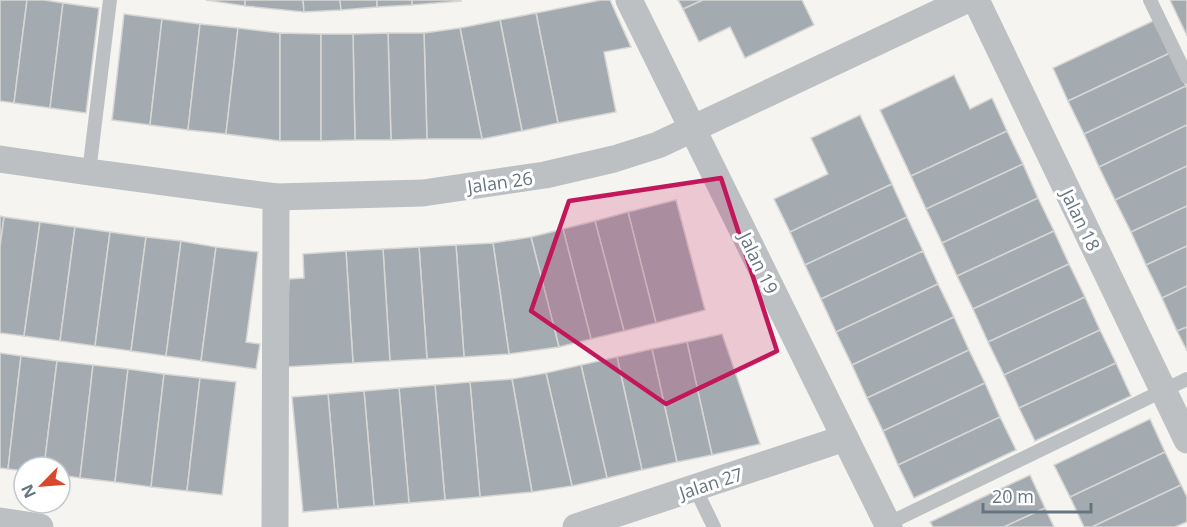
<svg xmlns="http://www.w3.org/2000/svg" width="1187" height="527" font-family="'Open Sans',sans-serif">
  <rect width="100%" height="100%" fill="#f5f4f1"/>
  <!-- building -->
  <g fill="#a4abb0" stroke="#d6d6d4" stroke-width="1.5">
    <polygon points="0,0 27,0 14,103 0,101"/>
    <polygon points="27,0 44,0 63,3 50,108 14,103"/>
    <polygon points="206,0 245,0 245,6"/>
    <polygon points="245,0 303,0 304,12 245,6"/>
    <polygon points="303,0 340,0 341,10 304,12"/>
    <polygon points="340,0 377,0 377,7 341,10"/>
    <polygon points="377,0 412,0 412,5 377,7"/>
    <polygon points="412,0 461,0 461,1 412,5"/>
    <polygon points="601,0 610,0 631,47 604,52 616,112 558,123 536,13"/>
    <polygon points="678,0 703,0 683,9"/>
    <polygon points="703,0 802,0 814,25 745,58 730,27 699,42 683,9"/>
    <polygon points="1170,0 1187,0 1187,36"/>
    <polygon points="63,3 99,8 86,113 50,108"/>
    <polygon points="536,13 558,123 522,131 500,20"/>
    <polygon points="124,14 162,19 150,125 112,120"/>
    <polygon points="162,19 200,24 188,130 150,125"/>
    <polygon points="500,20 522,131 482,139 460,28"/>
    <polygon points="1155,20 1170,53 1068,101 1053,68"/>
    <polygon points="200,24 238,28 226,134 188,130"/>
    <polygon points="238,28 280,33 280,141 226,134"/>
    <polygon points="460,28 482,139 427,139 424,33"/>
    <polygon points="280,33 321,34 321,141 280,141"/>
    <polygon points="388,33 424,33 427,139 391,140"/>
    <polygon points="388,33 391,140 355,140 353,34"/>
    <polygon points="321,34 353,34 355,140 321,141"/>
    <polygon points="1170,53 1186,86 1084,134 1068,101"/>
    <polygon points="954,75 970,109 992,98 1007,131 911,176 880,110"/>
    <polygon points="1186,86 1187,88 1187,125 1099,167 1084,134"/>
    <polygon points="860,115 892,184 790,232 774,199 828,174 811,138"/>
    <polygon points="1187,125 1187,166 1115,200 1099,167"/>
    <polygon points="1007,131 1023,164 926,209 911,176"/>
    <polygon points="1023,164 1038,198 942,243 926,209"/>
    <polygon points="1187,166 1187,206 1131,232 1115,200"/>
    <polygon points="892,184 907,217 805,265 790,232"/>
    <polygon points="1038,198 1054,231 957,276 942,243"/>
    <polygon points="676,200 705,310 656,323 628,212"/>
    <polygon points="1187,206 1187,246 1146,265 1131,232"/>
    <polygon points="628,212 656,323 624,331 595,221"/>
    <polygon points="0,216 4,217 0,247"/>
    <polygon points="4,217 40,222 24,336 0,333 0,247"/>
    <polygon points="907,217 923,251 821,299 805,265"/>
    <polygon points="595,221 624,331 591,339 563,229"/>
    <polygon points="40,222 75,227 60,341 24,336"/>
    <polygon points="75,227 110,232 95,346 60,341"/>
    <polygon points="563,229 591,339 559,347 531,237"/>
    <polygon points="1054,231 1069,264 973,309 957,276"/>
    <polygon points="110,232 146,237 131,351 95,346"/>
    <polygon points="146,237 181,241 166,356 131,351"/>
    <polygon points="531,237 559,347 509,354 493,243"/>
    <polygon points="181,241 216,247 201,361 166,356"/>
    <polygon points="493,243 509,354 464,357 456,245"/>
    <polygon points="456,245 464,357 427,359 419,247"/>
    <polygon points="1187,246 1187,286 1162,298 1146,265"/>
    <polygon points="216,247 258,252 246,342 260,344 256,369 201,361"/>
    <polygon points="419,247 427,359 390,361 383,249"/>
    <polygon points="383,249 390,361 353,363 346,251"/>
    <polygon points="346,251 353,363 285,367 289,279 304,278 303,254"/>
    <polygon points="923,251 938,284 836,332 821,299"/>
    <polygon points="1069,264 1085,297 988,342 973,309"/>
    <polygon points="938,284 954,317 852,365 836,332"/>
    <polygon points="1187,286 1187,327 1177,331 1162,298"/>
    <polygon points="1085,297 1100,330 1004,375 988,342"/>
    <polygon points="954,317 969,350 867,398 852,365"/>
    <polygon points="1187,327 1187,351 1177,331"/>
    <polygon points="1100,330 1116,363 1019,408 1004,375"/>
    <polygon points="722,334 760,444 712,455 687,342"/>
    <polygon points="687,342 712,455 677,462 652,349"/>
    <polygon points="652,349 677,462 642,470 617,357"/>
    <polygon points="969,350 985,383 883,431 867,398"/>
    <polygon points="0,353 21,356 8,469 0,468"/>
    <polygon points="21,356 57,361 44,467 24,467 24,471 8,469"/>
    <polygon points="617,357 642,470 607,478 581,365"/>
    <polygon points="57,361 93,365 80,478 60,475 60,467 44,467"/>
    <polygon points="1116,363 1131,396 1035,441 1019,408"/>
    <polygon points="93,365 128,369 115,482 80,478"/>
    <polygon points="581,365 607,478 572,486 546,373"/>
    <polygon points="128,369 164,374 151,487 115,482"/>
    <polygon points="546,373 572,486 532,492 512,379"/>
    <polygon points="164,374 200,378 187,491 151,487"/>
    <polygon points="200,378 236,382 222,495 187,491"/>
    <polygon points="512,379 532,492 480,497 470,382"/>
    <polygon points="470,382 480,497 445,500 435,385"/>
    <polygon points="985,383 1000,417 898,465 883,431"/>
    <polygon points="435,385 445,500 409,503 399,388"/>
    <polygon points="399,388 409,503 374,506 364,391"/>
    <polygon points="364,391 374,506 338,509 328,394"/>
    <polygon points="328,394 338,509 303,512 292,397"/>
    <polygon points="1000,417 1016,450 914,498 898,465"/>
    <polygon points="1150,419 1165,452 1070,497 1054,465"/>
    <polygon points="1165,452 1181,485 1092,527 1084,527 1070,497"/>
    <polygon points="1030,475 1045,508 1004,527 933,527 930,522"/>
    <polygon points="1181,485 1187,497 1187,522 1175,527 1092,527"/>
    <polygon points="1045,508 1054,527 1004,527"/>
  </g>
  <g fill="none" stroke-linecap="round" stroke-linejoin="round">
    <!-- service -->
    <g stroke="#bcc0c3" stroke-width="14">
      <polyline points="1150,0 1187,77"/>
      <polyline points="89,172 110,0"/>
      <polyline points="695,488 714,527"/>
      <polyline points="887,524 1187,379"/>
    </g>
    <!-- minor -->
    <g stroke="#bcc0c3" stroke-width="27">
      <polyline points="629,0 889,527"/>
      <polyline points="976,0 1187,440"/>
      <polyline points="0,159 89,172 276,197 423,193 545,175 614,159 658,145 966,0"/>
      <polyline points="0,521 40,527"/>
      <polyline points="275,527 276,197"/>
      <polyline points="576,527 845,438"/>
    </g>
  </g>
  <!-- marked area -->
  <path fill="#c2185b" fill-opacity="0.2" stroke="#c2185b" stroke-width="4.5" stroke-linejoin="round" d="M721,178L777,351L666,404L531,311L569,201Z"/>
  <g text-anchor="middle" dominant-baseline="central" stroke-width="6" stroke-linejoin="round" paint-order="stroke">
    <!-- street labels -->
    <g font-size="18" fill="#667680" stroke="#fff">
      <text transform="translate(500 182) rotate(-8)">Jalan 26</text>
      <text transform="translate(1081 220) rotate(64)">Jalan 18</text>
      <text transform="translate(759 263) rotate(64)">Jalan 19</text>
      <text transform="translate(711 483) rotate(-18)">Jalan 27</text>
    </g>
  </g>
  <!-- north arrow -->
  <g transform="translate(42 485) rotate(245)"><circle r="28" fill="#ffffff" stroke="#c2c8cc" stroke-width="1.5"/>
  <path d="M0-4.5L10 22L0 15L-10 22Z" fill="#d7492f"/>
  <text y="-9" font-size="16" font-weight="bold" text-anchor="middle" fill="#667680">N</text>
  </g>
  <!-- scale -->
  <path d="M983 503v9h108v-9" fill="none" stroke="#667680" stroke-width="3"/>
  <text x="992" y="503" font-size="18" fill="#667680" stroke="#ffffff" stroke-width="4.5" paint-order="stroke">20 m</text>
</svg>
